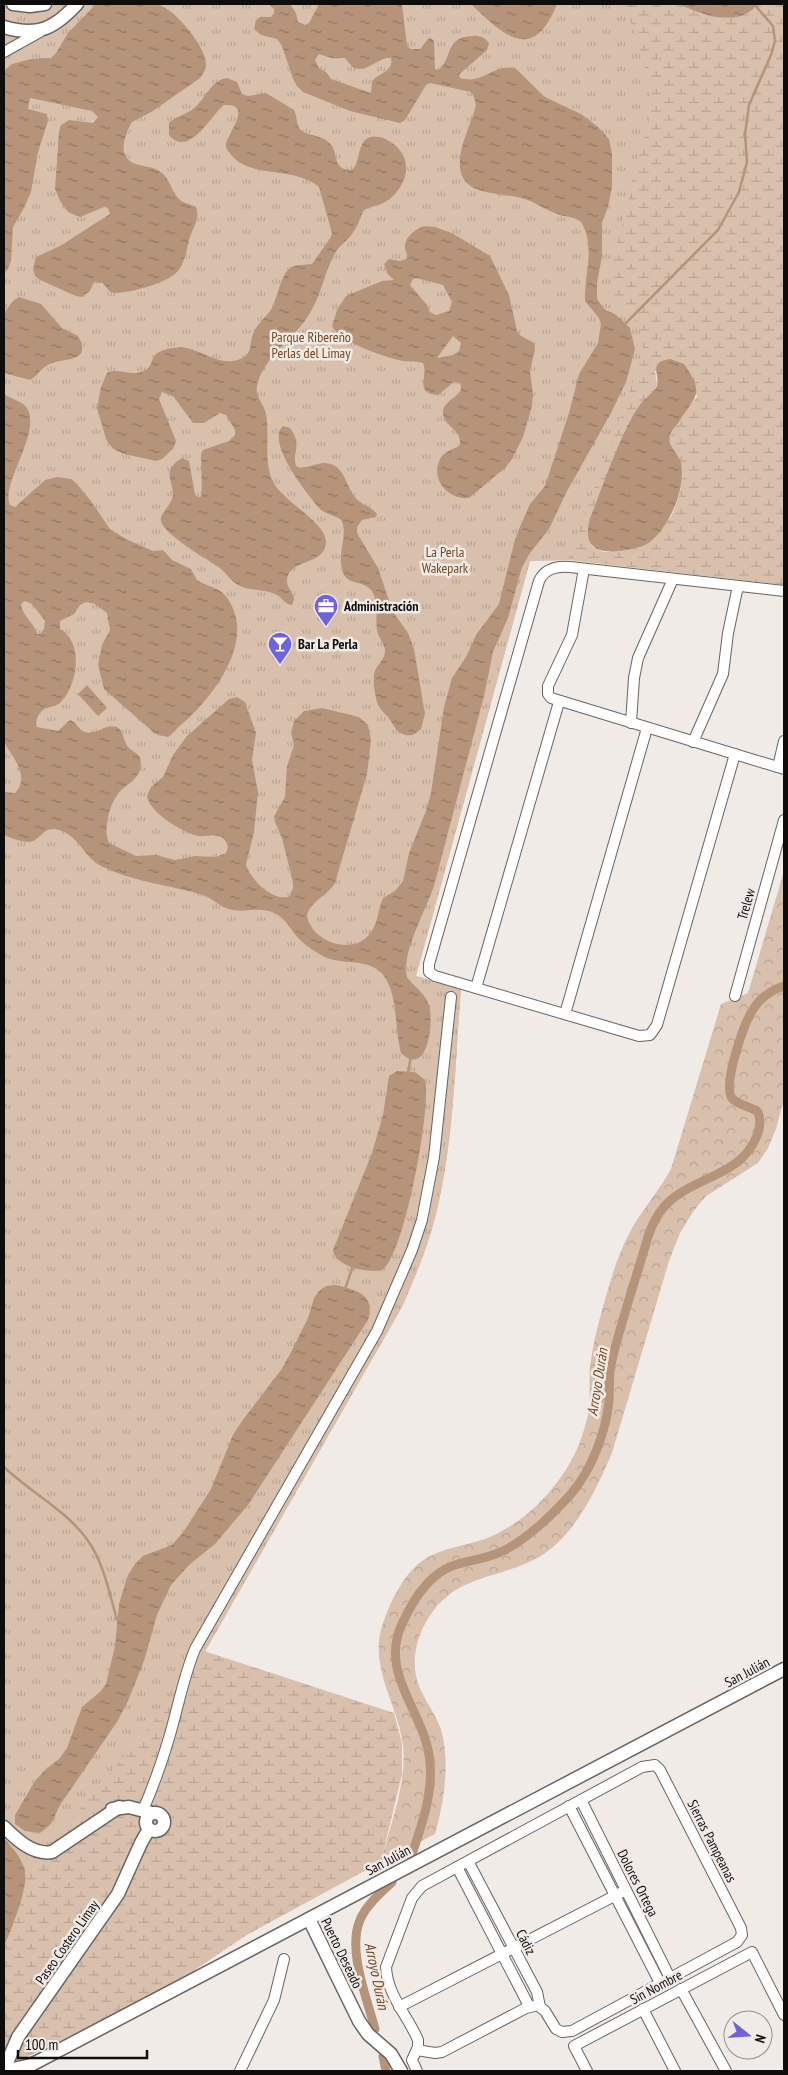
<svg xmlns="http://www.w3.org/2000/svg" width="788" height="2075" font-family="'PT Sans Narrow',sans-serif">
  <defs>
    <pattern id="forest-crowns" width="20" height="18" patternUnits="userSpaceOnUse" patternTransform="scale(1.25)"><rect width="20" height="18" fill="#d9c0ad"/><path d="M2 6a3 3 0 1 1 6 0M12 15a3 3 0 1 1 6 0" fill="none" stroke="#b9a494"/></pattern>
    <pattern id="wetland-marsh" width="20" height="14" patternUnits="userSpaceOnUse" patternTransform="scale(1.25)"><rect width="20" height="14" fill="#d9c0ad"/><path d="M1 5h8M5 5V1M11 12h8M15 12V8" fill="none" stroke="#b9a494"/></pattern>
    <pattern id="park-tufts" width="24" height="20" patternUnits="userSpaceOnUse" patternTransform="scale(1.25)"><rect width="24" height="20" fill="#d9c0ad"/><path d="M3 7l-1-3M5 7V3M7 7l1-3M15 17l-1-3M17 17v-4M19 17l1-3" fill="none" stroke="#b9a494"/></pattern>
    <pattern id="water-ripples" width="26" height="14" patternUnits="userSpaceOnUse" patternTransform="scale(1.25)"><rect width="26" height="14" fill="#b6947a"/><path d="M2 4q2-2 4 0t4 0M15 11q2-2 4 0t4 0" fill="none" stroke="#927762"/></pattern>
  </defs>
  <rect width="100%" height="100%" fill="#f0ebe7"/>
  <!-- forest -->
  <path fill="url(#forest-crowns)" d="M784,871V1099L776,1129L768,1148L758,1163L706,1196L693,1212L680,1233L669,1261L612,1453C596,1490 575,1536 539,1557C496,1581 452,1573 425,1624C415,1642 411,1666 419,1686C426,1704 439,1717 443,1737C449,1770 444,1802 435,1834L381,1862C390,1825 407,1784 403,1745C398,1705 369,1668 382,1626C390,1601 406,1568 430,1556C448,1547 467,1545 485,1539C516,1527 542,1504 561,1477C575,1458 585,1433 589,1409C591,1393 588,1376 591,1360C595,1332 604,1303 612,1276C618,1257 626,1237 637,1220C648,1203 661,1187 671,1169L721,1004L748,993Z"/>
  <!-- wetland -->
  <path fill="url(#wetland-marsh)" fill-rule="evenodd" d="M557,4H679L701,14L728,18L751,11L758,4H784V585L568,560L530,561L416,976L461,989C455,1062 454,1138 437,1210C429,1244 416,1275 402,1307L204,1651L394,1713L402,1743V1774L381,1862L245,1936L164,1991L4,2068V1947L23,1891L26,1873L4,1839L411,983L488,678L615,314ZM687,369L697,397C689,405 671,428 670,438C669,450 680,459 682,470C684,483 675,516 665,524C655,532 640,538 628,545C615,552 603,556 591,545L590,518L621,442L630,423L655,389L657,384L655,371Z"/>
  <!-- park -->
  <path fill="url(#park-tufts)" d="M4,4H625C636,41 654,79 649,119C639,156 630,193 621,230C617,246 608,267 611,283C615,313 646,315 643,354L568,560L530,561L416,976L461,989C455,1062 454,1138 437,1210C429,1244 416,1275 402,1307L190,1678L26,1873L21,1860L4,1839Z"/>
  <!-- water -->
  <g fill="url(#water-ripples)" fill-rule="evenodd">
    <path d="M96,4C113,4 144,0 159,5C175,9 206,47 206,64C206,70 203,74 200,78L153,111L132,122C125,134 117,155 133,163C143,167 154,166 162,173C170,180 172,192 179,199C184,204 191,204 196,207C200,218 194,226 190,237C186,249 186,263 176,273C167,283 122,296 110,292L103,283L94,282L90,291L82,297L76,296L40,280L35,276L33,269L36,257L60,246L110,214L108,208L104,207L80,217L68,212L60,201L55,189L59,132L61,125L69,120L93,123L98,117L92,111L30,98L28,109L47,114L48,121L38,152L31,192L24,208L13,227L11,261L8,269L4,273V71L12,64L31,59L51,58L56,53L68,33Z"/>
    <path d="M269,4H290L296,13L298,22L305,25L309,23L319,4H402L407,45L410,49H420L428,39L431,38L434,41L435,69L438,70C453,60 444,37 472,36C478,35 485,37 489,43L487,50L462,72L459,75L460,78C483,85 492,64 515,68L545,97L581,114L598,127L609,139L612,154V187L608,207L602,223V256L597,283V299L605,310L615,314L625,323L630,328L635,349L626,382L611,413L566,493L549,529L530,553L522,567L508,618L493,652L484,696L434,886C426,910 401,953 407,977C414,987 425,993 429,1005C434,1021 428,1079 401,1053C394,1028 399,998 384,976C369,956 341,967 321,955C314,951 306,946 300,940C291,931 286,918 274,913C260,906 247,913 233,910C222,909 214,899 203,895C170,885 133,882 101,866C84,857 78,835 59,830C43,825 41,841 29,842C21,842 11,838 4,835V792L15,793C31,776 12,757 4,742V394C11,399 22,401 27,408C42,432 0,485 10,505L15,507L45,480L57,477L71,479L76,483L91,501L110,529L126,539L153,551L163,550L172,560L191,569L197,580C211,589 222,586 231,604C253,645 212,698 182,724C177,728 173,734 168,737L158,735L152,731L104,689L98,665L102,645L110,630L107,613L95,604L86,602L80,605L74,614L60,621V629C84,642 78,684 61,702C52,711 42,702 36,722L37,727L58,731L70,720C77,722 78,730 85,732C92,734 98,731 104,728C124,721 121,736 128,747C132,751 137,753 140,757C145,779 127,782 118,794C109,805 103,831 109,843L136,856L156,855L175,860L195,856L216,857L226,853L228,847C226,841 224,837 218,836C212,834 205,837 198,836C183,833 149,812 147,796L151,787L163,777L173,755L187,736L229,699L237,697L245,702L256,733L252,760L258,792L254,832L246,865C250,879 274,903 290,896L293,888V883L282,838L275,822L274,816L285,797L287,766L294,745L291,733L294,721L304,711L322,708L359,717L368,725L371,740L367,774L335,883C327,896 312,900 307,915C310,941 354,958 371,932C378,923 378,909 383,898L395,891L403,881L409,853L426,811L431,793L444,707L452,678L466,657L476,635L499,604L514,543L519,529L530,504L545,486L569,413L579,374L598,343L601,324L599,318L585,301C584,275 596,246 581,222C574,217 568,217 560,215C546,211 535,201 521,198C501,192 463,197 460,168C458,147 471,125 476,105L474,97L471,92L430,83L426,85L405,120L400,123L350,111L303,92L297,86L293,79L282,46L277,39L261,35L254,29L256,20L261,17H271L274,13V9ZM319,54L331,58H345C348,61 350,65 353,67C366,75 379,56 391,58C394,71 379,73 372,81L371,93L331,79L327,73L319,68L315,60ZM25,601L32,604L45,621L44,629L40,634H37C34,622 22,616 21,604Z"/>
    <path d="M471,4H557C533,64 504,36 471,4Z"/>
    <path d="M679,4H758C739,28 702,16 679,4Z"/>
    <path d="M227,78L237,82L242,94L248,96L266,93L294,110C298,117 295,125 302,131C311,137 325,135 332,146C337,154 334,164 344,169C366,178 350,131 379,137C386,138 391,142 396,146C413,162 407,183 391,198C382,206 373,205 364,210C360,217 359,224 354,231C348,241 338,246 333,257C324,275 321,295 310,313C295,339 264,355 257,386C255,397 264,404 266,414C270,435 263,460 273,482C283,501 324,521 326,541C327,566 287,558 287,581C287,588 293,592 294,599L292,605C284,604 283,598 277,595C266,589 251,591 240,586C231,582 227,574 220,568C208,560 163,534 161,521C159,514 172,505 173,495C173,479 161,471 182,458L189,461L195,494L198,497L202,496L201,454L203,450L229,441L235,435V430L226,415L220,413L204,423H193L173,396L162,392L159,399L176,441L173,449L162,459L156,461L124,454L113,449L106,439L97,408L101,387L107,373C118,367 131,377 144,371C156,365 147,354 167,349C173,348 177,347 182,347C204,350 223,370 244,357C251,353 250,345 252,337C255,324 268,317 273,306C277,297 282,273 290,268C296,264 305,265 312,264L331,237L332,233L319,187C294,166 253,179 232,156C230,153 226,150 226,146C224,137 256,103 224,105C211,115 189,159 169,135V123C176,116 185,115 193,109C205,100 211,80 227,78Z"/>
    <path d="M425,226L435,227L452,233L490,256L509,295L517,331L521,336L534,343L535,349L530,371L533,394L532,406L523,437L512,459L506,467L469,498C448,500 430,479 440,459C444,451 452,450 459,446C465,430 442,427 443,412C443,399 466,396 460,383L454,382L438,395C413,394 429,375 423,363C417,361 410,362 403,361C387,358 339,342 332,326L337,310L346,296L382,281L394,280L387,273L384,264L389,259L400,261L406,259C409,253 405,253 405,247C405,237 416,228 425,226ZM416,278L443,285L452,302L449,311L436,315L430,312L427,305L410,285L413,279ZM453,336L461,343L459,351L453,355L437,358Z"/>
    <path d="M19,297L41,304L62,328L78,336C94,364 61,357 48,365C41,368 37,377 30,380L4,373V313L14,300Z"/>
    <path d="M670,359L684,364C706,395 695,396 678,423C675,427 671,431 670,436C668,446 676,452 680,460C685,474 680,495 674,508C669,520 660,534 650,542C643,547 633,549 625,550C597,555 582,548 590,518C603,486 614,452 630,421C634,413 639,405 645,399C649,395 653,392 656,388C662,376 646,362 670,359Z"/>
    <path d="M283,426L290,428C304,446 290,454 297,467C307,469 315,463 325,463C345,464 345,485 355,497C361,505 371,506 377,514L376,517L362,520L357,527V533L378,568L393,612L408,633L414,649L425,714L421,729L413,735C398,737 395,727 388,717C384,713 380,709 378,705C375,697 373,683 374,675C375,665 385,661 385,651C385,643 378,638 377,630C375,618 379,605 373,593C366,579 349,587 343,573C336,556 349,533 341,520C340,517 326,515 319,508C308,495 265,442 283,426Z"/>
    <polygon points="87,685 107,708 98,716 78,694"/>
    <path d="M397,1071L415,1072L425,1080C432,1105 404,1257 382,1270C367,1273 335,1267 333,1250L372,1153L383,1115L389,1076Z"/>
    <path d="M336,1285C356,1290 376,1294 368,1320L248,1505L215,1544L189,1565L171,1585L157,1615L144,1661L128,1701L117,1722L60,1805L51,1824L40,1833L25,1831L15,1824V1815L35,1781L46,1769L59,1759L67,1748L82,1707L100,1692L106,1684L115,1646L119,1604L128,1575L135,1564L143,1556L172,1545L184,1531L211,1489L233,1435L242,1421L281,1370L290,1354L308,1318L314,1298L320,1290L326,1286Z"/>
    <path d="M4,1839C13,1847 22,1859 25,1871C29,1887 10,1932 4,1947Z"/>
  </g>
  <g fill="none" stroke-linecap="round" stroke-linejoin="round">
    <!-- stream -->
    <g stroke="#b6947a" stroke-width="2.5">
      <polyline points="625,324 718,230 739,192 747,162 745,134 749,105 771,55 775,41 773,26 754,4"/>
      <polyline points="408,1073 411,1056"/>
      <polyline points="345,1289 354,1263"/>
      <path d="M4,1467C32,1494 72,1513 92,1547C105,1569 110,1596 117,1620"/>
    </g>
    <!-- canal -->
    <g stroke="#b6947a" stroke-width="9">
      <path d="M411,1857C421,1827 433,1795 430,1763C427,1714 378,1675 402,1624C412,1602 428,1575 452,1566C469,1560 488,1559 505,1550C530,1537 552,1515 571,1494C592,1469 605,1434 609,1402C610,1388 608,1374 612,1360C622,1319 636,1278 648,1237C653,1221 662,1206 676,1196C703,1176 741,1173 756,1138C760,1130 761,1121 758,1112C750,1106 736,1105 731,1097C724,1081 744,1022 754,1008C761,997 772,990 784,986"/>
      <path d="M375,2029C367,1998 347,1950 360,1920C366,1905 381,1893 392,1882"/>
      <polyline points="383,2056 386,2071"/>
    </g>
    <defs>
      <g id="minor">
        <polyline points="4,52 40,32"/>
        <polyline points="584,569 572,635 548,686 548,694 551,698 784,769"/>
        <polyline points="631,723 634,678 638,658 673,579"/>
        <polyline points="693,742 723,674 728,633 738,586"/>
        <path d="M735,754L657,1025L650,1035L639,1036L435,976L429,972V964L539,581C545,568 557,566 570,567L784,591"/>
        <polyline points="778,767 784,741"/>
        <polyline points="476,988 559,702"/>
        <polyline points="735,996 784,820"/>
        <polyline points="565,1014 647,728"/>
        <polyline points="581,1800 670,1978"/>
        <polyline points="569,1806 660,1983"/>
        <path d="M143,1810C153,1787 162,1762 169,1738C178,1708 183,1678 195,1649L377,1331L412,1250L422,1220L434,1157L451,997"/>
        <polyline points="457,1867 529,2006"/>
        <polyline points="681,1989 726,2071"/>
        <polyline points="399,2007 626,1890"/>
        <polyline points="643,2009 675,2071"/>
        <polyline points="417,2050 435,2053 442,2052 526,2008 535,2006"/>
        <polyline points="240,2071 274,2000 284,1959"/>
        <path d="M417,2071L412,2060L418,2047V2040C408,2016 387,1995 386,1967L412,1898L422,1886L642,1767L655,1765L660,1770L741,1928L742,1935L737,1942L572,2031L562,2032L556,2029L545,2011L540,2007L537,1992L468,1861"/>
        <polyline points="587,2071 574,2046 752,1952 784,2015"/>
      </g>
      <g id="tertiary">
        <polyline points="13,4 30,6 45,4"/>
        <path d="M4,27C37,37 54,29 77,4"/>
        <polyline points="112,1809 129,1807 152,1813"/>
        <circle cx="155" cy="1822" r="9"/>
        <path d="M4,1827C17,1840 33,1855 52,1852L119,1807"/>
        <polyline points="309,1919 359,2021 368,2034 391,2054 401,2071"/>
        <polyline points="4,2070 18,2037 118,1894 141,1843 149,1829"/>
        <polyline points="4,2071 31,2065 784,1669"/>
      </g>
    </defs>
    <!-- minor casing -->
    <use href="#minor" stroke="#686460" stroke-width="12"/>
    <!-- tertiary casing -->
    <use href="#tertiary" stroke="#686460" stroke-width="15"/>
    <!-- minor -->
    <use href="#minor" stroke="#fff" stroke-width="10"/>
    <!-- tertiary -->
    <use href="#tertiary" stroke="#fff" stroke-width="12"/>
  </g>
  <!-- icons -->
  <defs>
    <symbol id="office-pin" viewBox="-11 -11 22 30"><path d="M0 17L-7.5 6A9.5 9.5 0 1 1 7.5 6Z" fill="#6e63dd" stroke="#f0ebe7"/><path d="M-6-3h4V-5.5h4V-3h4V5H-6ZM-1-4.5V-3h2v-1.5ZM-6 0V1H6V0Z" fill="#fff"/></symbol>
    <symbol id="bar-pin" viewBox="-11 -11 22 30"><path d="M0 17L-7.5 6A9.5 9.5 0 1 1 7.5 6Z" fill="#6e63dd" stroke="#f0ebe7"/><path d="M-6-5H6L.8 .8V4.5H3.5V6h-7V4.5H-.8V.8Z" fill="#fff"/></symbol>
  </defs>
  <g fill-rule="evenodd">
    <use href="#office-pin" x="312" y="592" width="28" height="38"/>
    <use href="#bar-pin" x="266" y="630" width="28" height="38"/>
  </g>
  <g text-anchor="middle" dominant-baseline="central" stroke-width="5" stroke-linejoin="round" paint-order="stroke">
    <!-- park labels -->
    <g font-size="14" fill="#76471d" stroke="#f0ebe7">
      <text x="311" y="337">Parque Ribereño<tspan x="311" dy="16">Perlas del Limay</tspan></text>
      <text x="445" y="552">La Perla<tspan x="445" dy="16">Wakepark</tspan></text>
    </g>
    <!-- poi labels -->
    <g font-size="14" font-weight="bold" fill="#0f0d0c" stroke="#f0ebe7" text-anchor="start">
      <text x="344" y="606">Administración</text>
      <text x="298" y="644">Bar La Perla</text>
    </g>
    <!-- street labels -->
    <g font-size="14" fill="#0f0d0c" stroke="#f0ebe7">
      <text transform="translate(746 904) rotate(-74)">Trelew</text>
      <text transform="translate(747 1672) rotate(-28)">San Julián</text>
      <text transform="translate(712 1841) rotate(63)">Sierras Pampeanas</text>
      <text transform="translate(388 1860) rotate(-28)">San Julián</text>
      <text transform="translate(638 1883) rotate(63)">Dolores Ortega</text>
      <text transform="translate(67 1942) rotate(-55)">Paseo Costero Limay</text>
      <text transform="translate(526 1942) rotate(62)">Cádiz</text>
      <text transform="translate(342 1953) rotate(64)">Puerto Deseado</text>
      <text transform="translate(656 1987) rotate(-28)">Sin Nombre</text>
    </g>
    <!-- water labels -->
    <g font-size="15" font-style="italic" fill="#794920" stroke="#f0ebe7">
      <text transform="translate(597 1382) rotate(-81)">Arroyo Durán</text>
      <text transform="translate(377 1976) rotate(78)">Arroyo Durán</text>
    </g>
  </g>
  <!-- border -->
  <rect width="788" height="2075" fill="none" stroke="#0f0d0c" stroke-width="10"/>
  <!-- north arrow -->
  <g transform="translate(748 2035) rotate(107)"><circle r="24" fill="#f0ebe7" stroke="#96928f"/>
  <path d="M0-4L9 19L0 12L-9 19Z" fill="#6e63dd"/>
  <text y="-8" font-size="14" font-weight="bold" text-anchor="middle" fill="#0f0d0c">N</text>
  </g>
  <!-- scale -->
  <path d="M18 2050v8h129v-8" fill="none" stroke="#0f0d0c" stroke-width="2.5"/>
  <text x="25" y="2050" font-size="15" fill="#0f0d0c" stroke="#f0ebe7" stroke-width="4" paint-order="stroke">100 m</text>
</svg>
